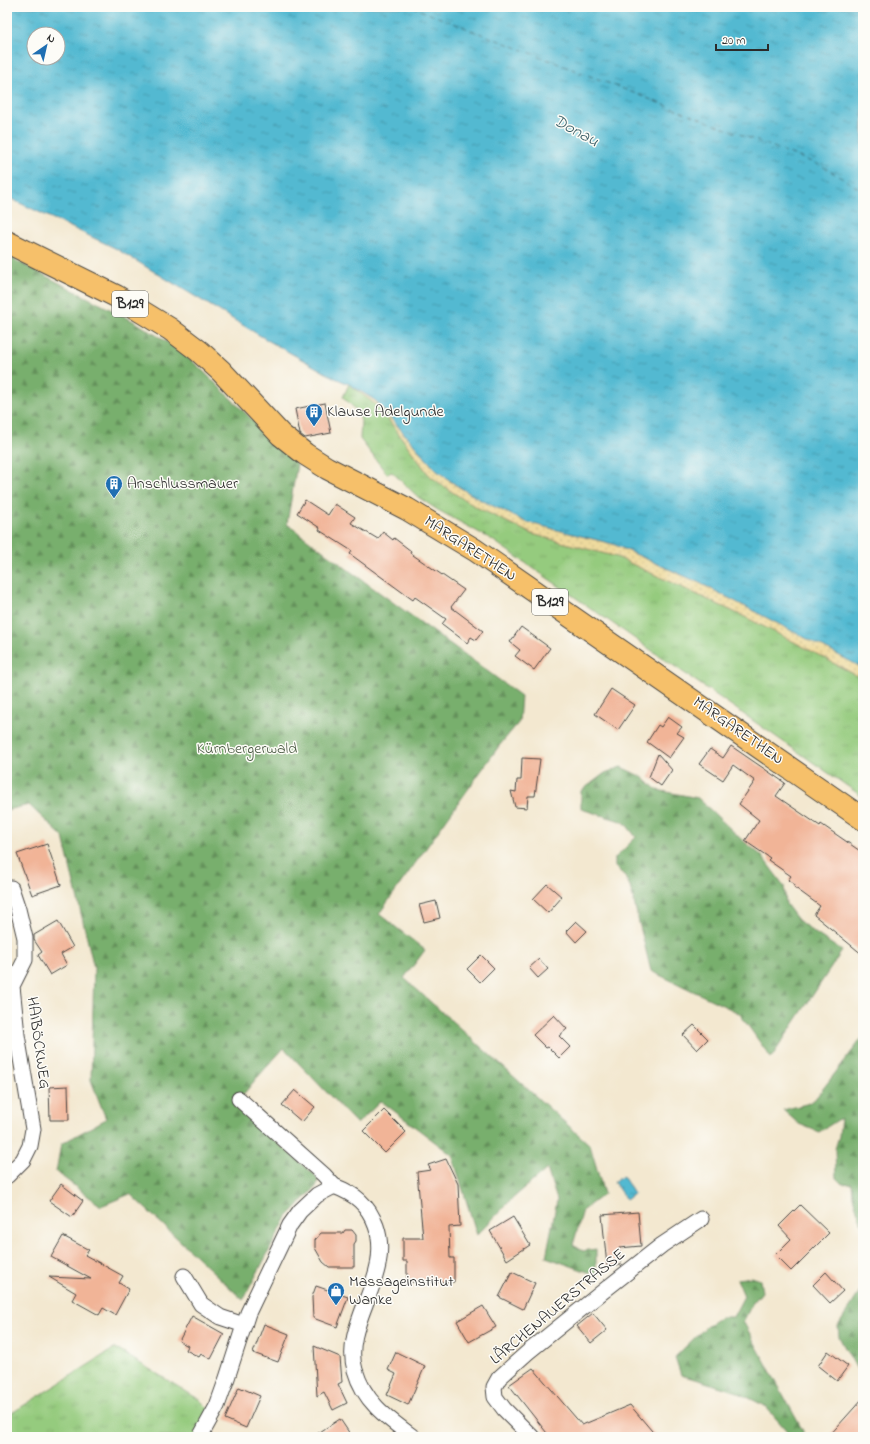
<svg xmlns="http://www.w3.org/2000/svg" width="870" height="1444" font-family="'Indie Flower',sans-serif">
  <defs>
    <pattern id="grass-tufts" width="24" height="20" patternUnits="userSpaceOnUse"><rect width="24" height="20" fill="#95cb7e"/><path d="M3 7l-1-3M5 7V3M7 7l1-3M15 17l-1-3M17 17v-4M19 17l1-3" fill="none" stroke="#81ae6d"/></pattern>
    <pattern id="forest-firs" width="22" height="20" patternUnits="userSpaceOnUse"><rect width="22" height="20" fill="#78af6d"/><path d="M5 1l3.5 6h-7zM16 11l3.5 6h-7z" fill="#638f5a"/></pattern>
    <pattern id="sand-dots" width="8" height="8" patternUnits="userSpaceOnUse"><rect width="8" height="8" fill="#eeda9e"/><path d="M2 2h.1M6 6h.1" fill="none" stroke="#cb8" stroke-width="1.8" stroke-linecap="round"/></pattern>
    <pattern id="water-ripples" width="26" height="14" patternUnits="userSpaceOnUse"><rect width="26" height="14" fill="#53b9d1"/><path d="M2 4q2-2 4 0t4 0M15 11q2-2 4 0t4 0" fill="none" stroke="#4597aa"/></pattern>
  </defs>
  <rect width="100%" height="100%" fill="#fdfcf7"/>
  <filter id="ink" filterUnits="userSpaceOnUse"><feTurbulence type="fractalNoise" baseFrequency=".025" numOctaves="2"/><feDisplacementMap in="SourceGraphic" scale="8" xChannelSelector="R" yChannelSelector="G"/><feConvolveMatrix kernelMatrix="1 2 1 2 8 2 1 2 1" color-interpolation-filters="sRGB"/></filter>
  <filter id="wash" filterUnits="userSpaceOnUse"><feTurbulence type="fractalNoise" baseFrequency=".012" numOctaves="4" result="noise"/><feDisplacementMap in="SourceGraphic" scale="16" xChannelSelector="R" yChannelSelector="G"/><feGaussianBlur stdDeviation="0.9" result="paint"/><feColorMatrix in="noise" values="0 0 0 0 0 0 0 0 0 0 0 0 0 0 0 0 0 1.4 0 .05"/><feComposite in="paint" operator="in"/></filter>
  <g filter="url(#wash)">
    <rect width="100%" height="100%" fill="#f3e8d0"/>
    <!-- grass -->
    <g fill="url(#grass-tufts)" stroke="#607b54">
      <polygon points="349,384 380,408 429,475 449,490 476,507 532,534 617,557 745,617 800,645 863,679 863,797 491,539 438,510 418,497 392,472 387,474 360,439 361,421 358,412 343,397"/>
      <polygon points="115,1348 200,1400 209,1409 196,1437 7,1437 7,1416"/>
    </g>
    <!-- forest -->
    <g fill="url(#forest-firs)" stroke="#526d4c">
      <path d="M7,256L137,323L172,345L199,367L297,464L287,524C364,583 444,638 521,696L519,722L499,746L379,914L425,950L404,978L590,1145L604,1194L583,1210L573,1245L583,1251L596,1249V1275L546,1257L557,1200L547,1169L512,1199L477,1235L452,1155L381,1101L357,1124L284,1048L255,1080L234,1106L315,1175L318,1180L317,1185L314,1189L287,1217L243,1300L130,1194L101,1206L56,1172L61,1144L106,1119L91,1080L94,968L63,837L29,805L7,810Z"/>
      <polygon points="621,767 642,777 657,790 698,798 741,839 761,855 784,886 786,904 798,920 812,931 842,951 771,1058 739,1013 651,971 630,886 624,875 615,867 615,858 636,837 624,822 581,809 581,791 605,773"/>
      <polygon points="863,1037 863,1228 853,1197 852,1183 842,1184 836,1178 835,1149 839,1136 841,1118 819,1132 799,1124 783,1110 810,1103 815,1099"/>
      <polygon points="752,1277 760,1280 762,1292 752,1304 742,1324 744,1323 803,1431 803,1437 785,1437 787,1431 765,1406 735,1391 681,1375 675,1357 708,1325 721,1317 733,1317 744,1296 737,1279"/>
      <polygon points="863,1287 863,1380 839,1337 838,1326"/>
    </g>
    <!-- sand -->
    <polygon fill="url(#sand-dots)" stroke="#8c8264" points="349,384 376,401 436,470 456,485 479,499 526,522 613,544 700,583 863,667 863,679 800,645 745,617 617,557 532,534 476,507 449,490 429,475 380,408"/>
    <!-- water -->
    <g fill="url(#water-ripples)" stroke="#3f727e" fill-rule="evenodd">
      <path d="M7,7H863V668L700,583L613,544L526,522L479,499L456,485L436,470L376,401L349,384L335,378L269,341L115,248L7,197ZM34,34H58V58H34Z"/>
      <polygon points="623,1176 634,1194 626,1200 614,1182"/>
    </g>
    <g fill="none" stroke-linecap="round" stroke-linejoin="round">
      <!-- ferry -->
      <polyline stroke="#395d65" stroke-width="1" stroke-dasharray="5 4" stroke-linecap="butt" points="412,7 822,166 863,191"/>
    </g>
    <g id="blocks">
      <!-- building -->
      <g fill="#f1b497">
        <polygon points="325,403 331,433 305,438 300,434 295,409"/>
        <polygon points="305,500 328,515 335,504 355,517 351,523 378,539 383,532 393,540 394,538 411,551 410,553 464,590 451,607 483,631 476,640 471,637 467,643 442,624 446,619 415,597 413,600 350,554 352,551 319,530 320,528 297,513"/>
        <polygon points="521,627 550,648 534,670 515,656 520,650 510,642"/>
        <polygon points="611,689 635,705 618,730 595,714"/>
        <polygon points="668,717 682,727 677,733 684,737 669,758 647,742 658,725 661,727"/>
        <polygon points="731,746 785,783 776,796 820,826 821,824 863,853 863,955 814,915 820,906 794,887 795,885 788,880 791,876 768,860 770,858 745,841 759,820 739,804 755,781 733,765 723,780 699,764 710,749 723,758"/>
        <polygon points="658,754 672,770 661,786 649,777"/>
        <polygon points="522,758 540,759 535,796 528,796 527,808 515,807 511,791 516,792 517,780 521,780"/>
        <polygon points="47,844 61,885 32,895 17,854"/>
        <polygon points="547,884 562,897 548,913 533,899"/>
        <polygon points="436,901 440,918 424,922 419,905"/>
        <polygon points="58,921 73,947 61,954 67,965 50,975 38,955 42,952 34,940 34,935"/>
        <polygon points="576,921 587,931 576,942 566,931"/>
        <polygon points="481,955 494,968 480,982 467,969"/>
        <polygon points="539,959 548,969 538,978 529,968"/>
        <polygon points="554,1015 567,1029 559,1036 570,1047 559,1058 548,1047 546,1048 533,1035"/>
        <polygon points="694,1025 708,1039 697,1050 683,1035"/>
        <polygon points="68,1086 69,1120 50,1120 49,1087"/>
        <polygon points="295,1090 315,1107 302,1122 282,1105"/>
        <polygon points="384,1110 406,1132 385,1153 363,1131"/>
        <polygon points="446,1159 458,1184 460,1226 449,1227 450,1258 454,1258 454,1282 407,1282 407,1261 403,1261 403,1238 423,1238 417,1172 431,1170 428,1165"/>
        <polygon points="61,1184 83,1201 72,1217 49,1201"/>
        <polygon points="800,1205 829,1233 791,1271 775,1255 791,1239 779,1226"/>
        <polygon points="638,1212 641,1246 619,1248 621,1265 607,1266 602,1215"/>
        <polygon points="513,1217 530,1245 507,1260 490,1231"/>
        <polygon points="345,1230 352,1230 356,1235 356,1241 354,1244 354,1267 329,1267 323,1262 315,1248 315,1240 321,1233 343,1233"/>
        <polygon points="63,1236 89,1250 85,1255 123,1276 119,1283 129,1289 115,1315 103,1308 99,1315 72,1300 76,1293 49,1277 91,1279 51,1257"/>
        <polygon points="512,1272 535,1283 523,1309 499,1297"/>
        <polygon points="826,1272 843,1291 830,1303 813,1285"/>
        <polygon points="316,1286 348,1297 337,1327 313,1318 312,1297"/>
        <polygon points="483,1306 496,1327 469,1342 457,1321"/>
        <polygon points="593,1313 607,1330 591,1343 577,1326"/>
        <polygon points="192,1316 224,1334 211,1359 201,1354 199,1357 186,1350 188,1346 179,1341"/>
        <polygon points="264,1324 289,1334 278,1362 253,1353"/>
        <polygon points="314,1346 340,1357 342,1382 338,1384 347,1403 333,1410 324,1392 317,1396"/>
        <polygon points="828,1351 848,1366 837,1381 818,1366"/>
        <polygon points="396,1352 425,1366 408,1405 387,1395 396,1374 388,1370"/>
        <polygon points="533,1368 582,1425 630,1405 657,1437 550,1437 509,1385"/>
        <polygon points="239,1387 260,1396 246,1428 225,1419"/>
        <polygon points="863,1398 863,1437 828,1437"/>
        <polygon points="340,1419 352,1437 312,1437"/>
      </g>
    </g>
  </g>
  <g filter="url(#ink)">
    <use href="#blocks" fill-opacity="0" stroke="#494744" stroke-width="1"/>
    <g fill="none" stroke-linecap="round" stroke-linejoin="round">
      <defs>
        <g id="street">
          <polyline points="7,1176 23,1160 30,1146 33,1129 17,1035 12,986 25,960 25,938 18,909 11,888"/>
          <path d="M334,1186C355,1194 368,1204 376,1226C394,1276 341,1324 355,1370C364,1402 387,1418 413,1437"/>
          <polyline points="184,1276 201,1304 220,1317 244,1325"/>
          <polyline points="200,1437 217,1406 227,1378 248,1313 290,1225 300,1211 317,1195 334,1186 324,1175 239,1099"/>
          <polyline points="532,1437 504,1409 495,1397 494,1387 499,1378 528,1352 606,1289 662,1245 701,1219"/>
        </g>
        <polyline id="primary" points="7,242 116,296 170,329 199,351 221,371 281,435 305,454 327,468 407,509 475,550 863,819"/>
      </defs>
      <!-- street casing -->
      <use href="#street" stroke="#494744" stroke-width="17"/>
      <!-- primary casing -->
      <use href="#primary" stroke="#494744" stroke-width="24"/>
      <!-- street -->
      <use href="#street" stroke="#fff" stroke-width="15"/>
      <!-- primary -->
      <use href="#primary" stroke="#f6c06b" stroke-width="22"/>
    </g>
  </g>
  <!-- icons -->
  <defs>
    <symbol id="building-pin" viewBox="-11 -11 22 30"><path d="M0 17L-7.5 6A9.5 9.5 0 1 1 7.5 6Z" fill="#1f6fb2" stroke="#fdfcf7"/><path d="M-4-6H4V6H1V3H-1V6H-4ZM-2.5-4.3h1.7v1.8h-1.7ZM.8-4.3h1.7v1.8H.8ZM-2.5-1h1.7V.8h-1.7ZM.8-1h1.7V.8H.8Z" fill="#fff"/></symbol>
    <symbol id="shop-pin" viewBox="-11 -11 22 30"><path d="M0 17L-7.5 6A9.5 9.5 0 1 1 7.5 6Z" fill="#1f6fb2" stroke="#fdfcf7"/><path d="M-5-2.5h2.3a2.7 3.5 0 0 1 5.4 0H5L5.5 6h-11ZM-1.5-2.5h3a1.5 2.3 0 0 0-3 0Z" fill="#fff"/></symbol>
  </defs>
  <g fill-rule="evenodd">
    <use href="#building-pin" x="304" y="402" width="20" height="27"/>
    <use href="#building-pin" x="104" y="474" width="20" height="27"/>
    <use href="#shop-pin" x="326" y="1281" width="20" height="27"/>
  </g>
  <g text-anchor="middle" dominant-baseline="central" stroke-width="3" stroke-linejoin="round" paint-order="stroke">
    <!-- shield labels -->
    <g fill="#fdfcf7" stroke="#6a6a68" stroke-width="1">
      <rect x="112" y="291" width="36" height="26" rx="3"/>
      <rect x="532" y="589" width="36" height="26" rx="3"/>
    </g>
    <g font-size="15" font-weight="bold" fill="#2b2b2b">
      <text x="130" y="304">B129</text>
      <text x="550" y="602">B129</text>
    </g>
    <!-- poi labels -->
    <g font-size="16" fill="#2b2b2b" stroke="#fdfcf7" text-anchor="start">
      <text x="327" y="412">Klause Adelgunde</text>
      <text x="127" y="484">Anschlussmauer</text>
      <text x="349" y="1282">Massageinstitut<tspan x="349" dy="18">Wanke</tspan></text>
    </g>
    <!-- street labels -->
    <g font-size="16" fill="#2b2b2b" stroke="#fdfcf7">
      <text transform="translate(470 549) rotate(33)">MARGARETHEN</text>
      <text transform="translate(738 731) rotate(35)">MARGARETHEN</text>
      <text transform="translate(38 1043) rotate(82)">HAIBÖCKWEG</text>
      <text transform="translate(558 1307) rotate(-40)">LÄRCHENAUERSTRASSE</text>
    </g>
    <!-- park labels -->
    <g font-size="16" fill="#4b5b44" stroke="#fdfcf7">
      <text x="247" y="749">Kürnbergerwald</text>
    </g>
    <!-- water labels -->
    <g font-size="17" font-style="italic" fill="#395d65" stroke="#fdfcf7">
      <text transform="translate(576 131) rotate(29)">Donau</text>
    </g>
  </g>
  <!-- margin -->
  <rect width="870" height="1444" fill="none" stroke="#fdfcf7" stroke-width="24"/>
  <!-- north arrow -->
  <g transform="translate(46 46) rotate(34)"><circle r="19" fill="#fdfcf7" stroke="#a9a8a5"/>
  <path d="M0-3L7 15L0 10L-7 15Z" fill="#1f6fb2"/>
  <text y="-6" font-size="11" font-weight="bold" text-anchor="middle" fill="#2b2b2b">N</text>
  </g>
  <!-- scale -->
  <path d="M716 44v6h52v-6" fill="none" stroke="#2b2b2b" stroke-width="2"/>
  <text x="722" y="44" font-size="12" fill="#2b2b2b" stroke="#fdfcf7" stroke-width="3" paint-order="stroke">20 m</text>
</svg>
